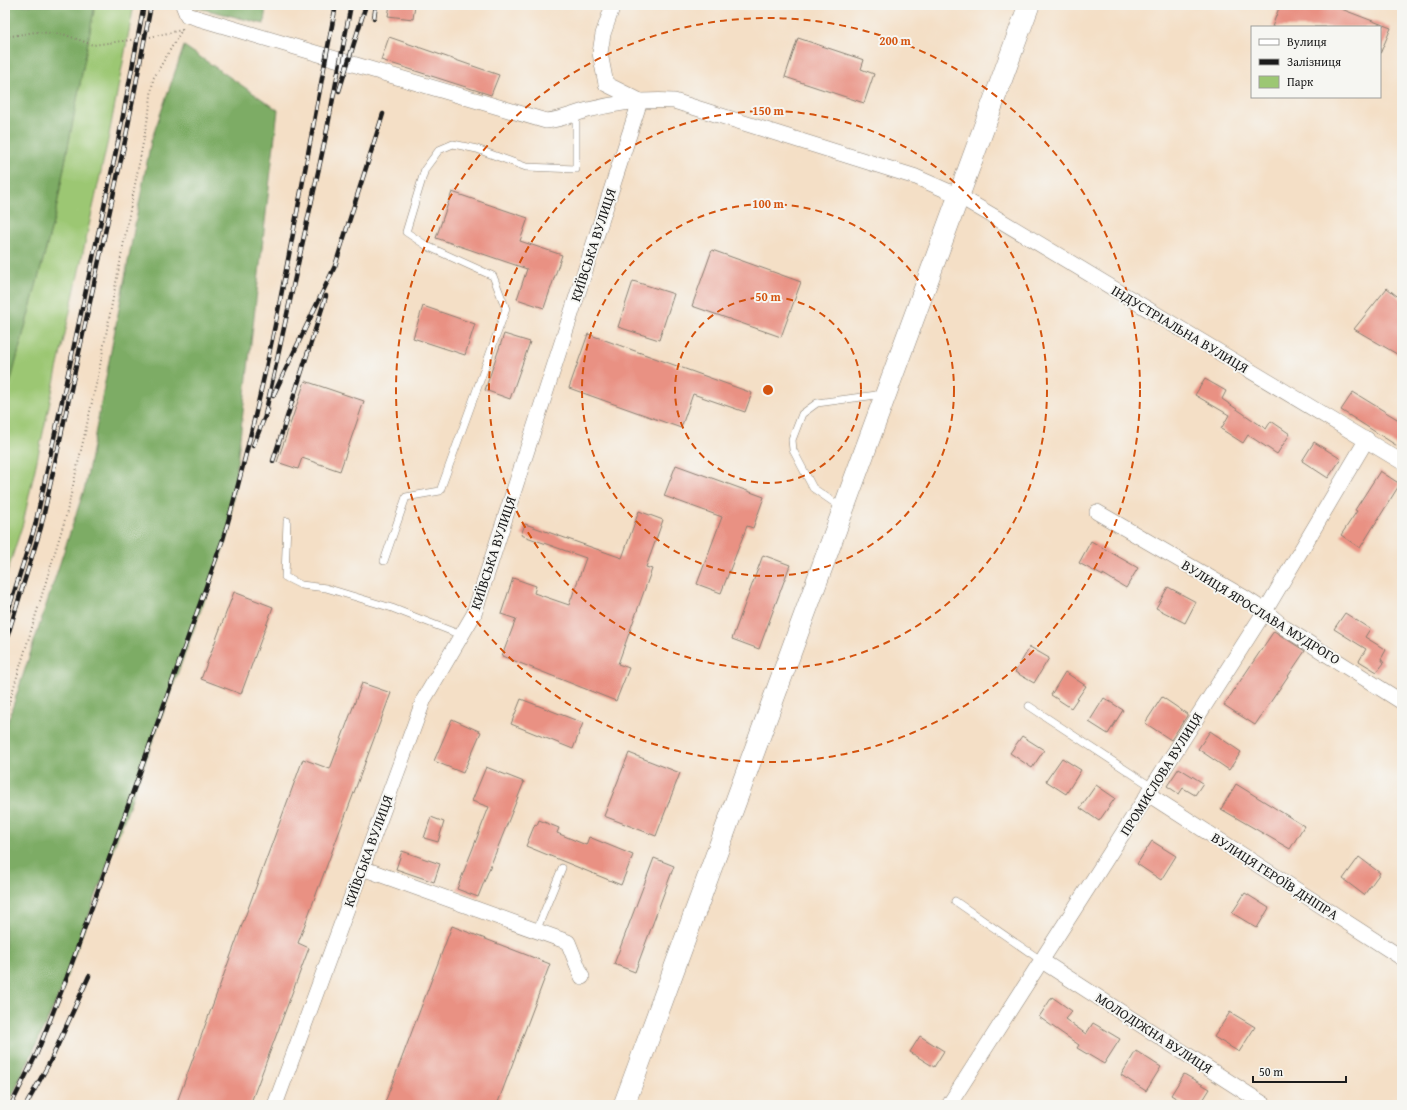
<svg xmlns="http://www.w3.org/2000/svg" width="1407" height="1110" font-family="'Gentium Book Plus',serif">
  <rect width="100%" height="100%" fill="#f6f6f2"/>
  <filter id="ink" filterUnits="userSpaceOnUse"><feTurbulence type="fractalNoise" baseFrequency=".025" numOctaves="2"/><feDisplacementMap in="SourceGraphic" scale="8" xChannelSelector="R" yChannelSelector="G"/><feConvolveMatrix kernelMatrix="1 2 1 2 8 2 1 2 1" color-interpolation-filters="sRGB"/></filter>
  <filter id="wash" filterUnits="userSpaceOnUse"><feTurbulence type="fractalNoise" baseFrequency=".012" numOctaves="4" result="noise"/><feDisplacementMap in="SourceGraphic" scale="16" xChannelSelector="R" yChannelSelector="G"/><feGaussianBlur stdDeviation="0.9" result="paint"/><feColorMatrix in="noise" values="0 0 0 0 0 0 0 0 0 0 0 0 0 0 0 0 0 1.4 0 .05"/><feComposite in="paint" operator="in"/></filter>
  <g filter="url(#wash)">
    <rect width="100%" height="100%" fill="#f4dfc6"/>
    <!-- green -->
    <polygon fill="#9cc773" stroke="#5c7248" points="95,5 134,5 108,140 23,523 5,579 5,402 55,215"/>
    <!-- forest -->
    <g fill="#7dac65" stroke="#4c6440">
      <polygon points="5,5 95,5 55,215 5,402"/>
      <polygon points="191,5 266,5 264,24 191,6"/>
      <polygon points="184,46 278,110 229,533 62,989 8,1105 5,1105 5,730 85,487 151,141"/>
    </g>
    <g id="blocks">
      <!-- building -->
      <g fill="#e99183">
        <polygon points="390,5 415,5 413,19 388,16"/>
        <polygon points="1280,5 1331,5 1391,28 1380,54 1380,27 1272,27"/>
        <polygon points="389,37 499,75 491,95 381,60"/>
        <polygon points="798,38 864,60 861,69 874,74 864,103 785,77"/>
        <polygon points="452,192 528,218 520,241 562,255 544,308 517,299 527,269 436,238"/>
        <polygon points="712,250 801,282 781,337 692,306"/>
        <polygon points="633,281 674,294 659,340 618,327"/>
        <polygon points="1387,288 1402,300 1402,357 1354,329"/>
        <polygon points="423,306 475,324 465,355 413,338"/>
        <polygon points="504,334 530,342 510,399 485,390"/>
        <polygon points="588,334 752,393 745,412 693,394 681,428 569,388"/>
        <polygon points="1205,379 1226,391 1222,399 1266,429 1271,421 1290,434 1277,454 1248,435 1243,443 1221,429 1229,415 1195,395"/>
        <polygon points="305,381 364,401 340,471 302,458 298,469 277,462"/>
        <polygon points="1353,392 1402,422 1402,449 1341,410"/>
        <polygon points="1314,442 1341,459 1328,478 1302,461"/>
        <polygon points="676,465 764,497 753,528 747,526 721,593 697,584 722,517 664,496"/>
        <polygon points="1380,471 1400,484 1360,548 1341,535 1357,511 1355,510"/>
        <polygon points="639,511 663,520 646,567 652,569 618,664 629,668 616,701 502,656 516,619 501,614 513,578 536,586 534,593 569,605 586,558 521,535 525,524 622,558"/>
        <polygon points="1091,541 1138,568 1126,588 1103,574 1103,576 1079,563"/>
        <polygon points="763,555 790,565 759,649 732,639"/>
        <polygon points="1168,587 1196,602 1185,623 1156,608"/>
        <polygon points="234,592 273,607 241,694 201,679"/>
        <polygon points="1345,613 1370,629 1365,637 1386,650 1381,659 1384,663 1377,672 1359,661 1366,649 1334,629"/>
        <polygon points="1274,631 1305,651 1255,725 1224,705"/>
        <polygon points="1030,647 1049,658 1034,683 1015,672"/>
        <polygon points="1065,672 1086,686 1071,708 1051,695"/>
        <polygon points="362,683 391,693 298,943 309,948 250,1105 186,1105 177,1102 303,759 330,769"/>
        <polygon points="1162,697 1187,714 1187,716 1171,740 1145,723"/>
        <polygon points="1104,698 1123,710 1108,734 1089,722"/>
        <polygon points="521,699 583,723 573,749 511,724"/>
        <polygon points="452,719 481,732 463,773 434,761"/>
        <polygon points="1210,731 1241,752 1229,770 1198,749"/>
        <polygon points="1022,736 1044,750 1032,768 1010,753"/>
        <polygon points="629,753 680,773 656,836 604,816"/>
        <polygon points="1062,758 1081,770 1066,794 1046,781"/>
        <polygon points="486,767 524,782 478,897 457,889 489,807 472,801"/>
        <polygon points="1179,768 1203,783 1195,795 1183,788 1179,794 1167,786"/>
        <polygon points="1236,784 1304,826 1290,849 1221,809"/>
        <polygon points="1096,785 1115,798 1099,821 1080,808"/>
        <polygon points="431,817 444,822 438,842 424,838"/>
        <polygon points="539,820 559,828 557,833 586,845 589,837 633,855 621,885 526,846 535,824 537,825"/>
        <polygon points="1152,841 1176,856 1161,880 1137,864"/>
        <polygon points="402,851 440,864 434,882 396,869"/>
        <polygon points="1359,857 1380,873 1364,895 1343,879"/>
        <polygon points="654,858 674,866 635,972 614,964"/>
        <polygon points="1245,893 1269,908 1257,928 1232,913"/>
        <polygon points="452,926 550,964 497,1105 384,1105"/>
        <polygon points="1052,997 1072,1011 1065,1019 1086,1034 1093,1023 1120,1039 1104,1064 1077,1048 1079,1045 1039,1017"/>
        <polygon points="1230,1012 1255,1027 1239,1052 1214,1037"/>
        <polygon points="920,1036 944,1051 934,1067 910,1052"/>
        <polygon points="1136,1051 1161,1067 1146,1091 1121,1075"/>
        <polygon points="1184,1074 1210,1089 1200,1105 1187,1105 1171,1095"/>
      </g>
    </g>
  </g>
  <g filter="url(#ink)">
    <use href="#blocks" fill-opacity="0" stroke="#887e71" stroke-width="1"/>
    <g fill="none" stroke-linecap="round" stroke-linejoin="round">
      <defs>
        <g id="lane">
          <polyline points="1370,5 1384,5"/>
          <polyline points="842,508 813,488 793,450 792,440 802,414 817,403 884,394"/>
          <polyline points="287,521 285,577 301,585 326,588 392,608 461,635"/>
          <polyline points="384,561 406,497 440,491 506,309 493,276 427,246 406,232 425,169 439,150 453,144 477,149 526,167 576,169 576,113"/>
          <polyline points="1029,706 1152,787"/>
          <polyline points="955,901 1042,961"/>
          <polyline points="537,929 562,868"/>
          <polyline points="118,1104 121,1105"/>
        </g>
        <g id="street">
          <path d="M183,5L187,15L546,121C560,120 573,114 588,110C616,103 644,99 674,101L916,177L959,196L993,216L1402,462"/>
          <polyline points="613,5 603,34 600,53 606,84 640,101"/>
          <polyline points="1097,512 1245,598 1265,611 1285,628 1402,702"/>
          <polyline points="1148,794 1402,958"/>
          <polyline points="362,868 568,942 582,977"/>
          <polyline points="1042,961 1265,1105"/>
          <polyline points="275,1105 424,699 474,614 640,101"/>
          <polyline points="949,1105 1265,611 1367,439"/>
        </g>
        <polyline id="secondary" points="624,1105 1029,5"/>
      </defs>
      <!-- lane casing -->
      <use href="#lane" stroke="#887e71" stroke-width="8"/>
      <!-- street casing -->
      <use href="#street" stroke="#887e71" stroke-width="16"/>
      <!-- secondary casing -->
      <use href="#secondary" stroke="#887e71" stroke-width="22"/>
      <!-- path -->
      <g stroke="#887e71" stroke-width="2" stroke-dasharray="1 3" stroke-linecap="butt">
        <polyline points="5,37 35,32 63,34 93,45 145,38 182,30"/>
        <polyline points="5,716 66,516 98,376 149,112 153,79 183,28"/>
      </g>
      <!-- lane -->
      <use href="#lane" stroke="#fff" stroke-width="7"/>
      <!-- street -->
      <use href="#street" stroke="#fff" stroke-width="15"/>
      <!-- secondary -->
      <use href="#secondary" stroke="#fff" stroke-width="21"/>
      <defs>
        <g id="rail">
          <polyline points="374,18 376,5"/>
          <polyline points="339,91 366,5"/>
          <polyline points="273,396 335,266 383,114"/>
          <polyline points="265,415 325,140 351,5"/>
          <polyline points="253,446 268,409"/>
          <polyline points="273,461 326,296"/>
          <polyline points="5,621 35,526 118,142 144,5"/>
          <polyline points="5,644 41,527 125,141 151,5"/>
          <path d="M11,1105L37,1053L67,977L223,539C274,364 301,183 336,5"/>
          <polyline points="26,1105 51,1060 89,976"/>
        </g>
      </defs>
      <!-- rail casing -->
      <use href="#rail" stroke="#1c1c1c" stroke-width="4.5"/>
      <!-- rail -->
      <use href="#rail" stroke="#f6f6f2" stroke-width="3" stroke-dasharray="9" stroke-linecap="butt"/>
    </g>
  </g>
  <!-- distance rings -->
  <g fill="none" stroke="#d4530e" stroke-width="2" stroke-dasharray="7 5">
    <circle cx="768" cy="390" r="93"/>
    <circle cx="768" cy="390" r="186"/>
    <circle cx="768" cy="390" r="279"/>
    <circle cx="768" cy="390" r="372"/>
  </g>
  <g text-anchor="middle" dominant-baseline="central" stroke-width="4" stroke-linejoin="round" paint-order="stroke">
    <!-- street labels -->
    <g font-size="14" fill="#1c1c1c" stroke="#f6f6f2">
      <text transform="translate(593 245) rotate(-72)">КИЇВСЬКА ВУЛИЦЯ</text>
      <text transform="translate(1180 329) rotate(31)">ІНДУСТРІАЛЬНА ВУЛИЦЯ</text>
      <text transform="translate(493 553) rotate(-72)">КИЇВСЬКА ВУЛИЦЯ</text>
      <text transform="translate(1261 612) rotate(32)">ВУЛИЦЯ ЯРОСЛАВА МУДРОГО</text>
      <text transform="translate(1161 774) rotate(-58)">ПРОМИСЛОВА ВУЛИЦЯ</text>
      <text transform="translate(368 851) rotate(-70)">КИЇВСЬКА ВУЛИЦЯ</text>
      <text transform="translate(1275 876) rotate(33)">ВУЛИЦЯ ГЕРОЇВ ДНІПРА</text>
      <text transform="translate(1154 1033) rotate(33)">МОЛОДІЖНА ВУЛИЦЯ</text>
    </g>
  </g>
  <circle cx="768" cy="390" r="6" fill="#d4530e" stroke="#f6f6f2" stroke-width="2"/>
  <g font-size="12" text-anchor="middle" font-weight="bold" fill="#d4530e" stroke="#f6f6f2" stroke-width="4" stroke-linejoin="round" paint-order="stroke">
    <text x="895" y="45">200 m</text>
    <text x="768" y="115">150 m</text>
    <text x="768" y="208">100 m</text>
    <text x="768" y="301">50 m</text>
  </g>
  <!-- margin -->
  <rect width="1407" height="1110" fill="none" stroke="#f6f6f2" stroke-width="20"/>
  <!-- legend -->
  <rect x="1251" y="26" width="130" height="72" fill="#f6f6f2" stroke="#9f9f9c"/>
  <rect x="1259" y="39" width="20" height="6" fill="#ffffff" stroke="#9f9f9c"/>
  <text x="1287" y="46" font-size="12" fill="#1c1c1c">Вулиця</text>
  <rect x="1259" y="59" width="20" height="6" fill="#1c1c1c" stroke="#9f9f9c"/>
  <text x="1287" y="66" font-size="12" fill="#1c1c1c">Залізниця</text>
  <rect x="1259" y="76" width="20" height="12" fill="#9cc773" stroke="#9f9f9c"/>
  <text x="1287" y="86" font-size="12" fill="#1c1c1c">Парк</text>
  <!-- scale -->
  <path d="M1253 1076v6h93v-6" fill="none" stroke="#1c1c1c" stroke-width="2"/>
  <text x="1259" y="1076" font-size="12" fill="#1c1c1c" stroke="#f6f6f2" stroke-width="3" paint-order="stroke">50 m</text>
</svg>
